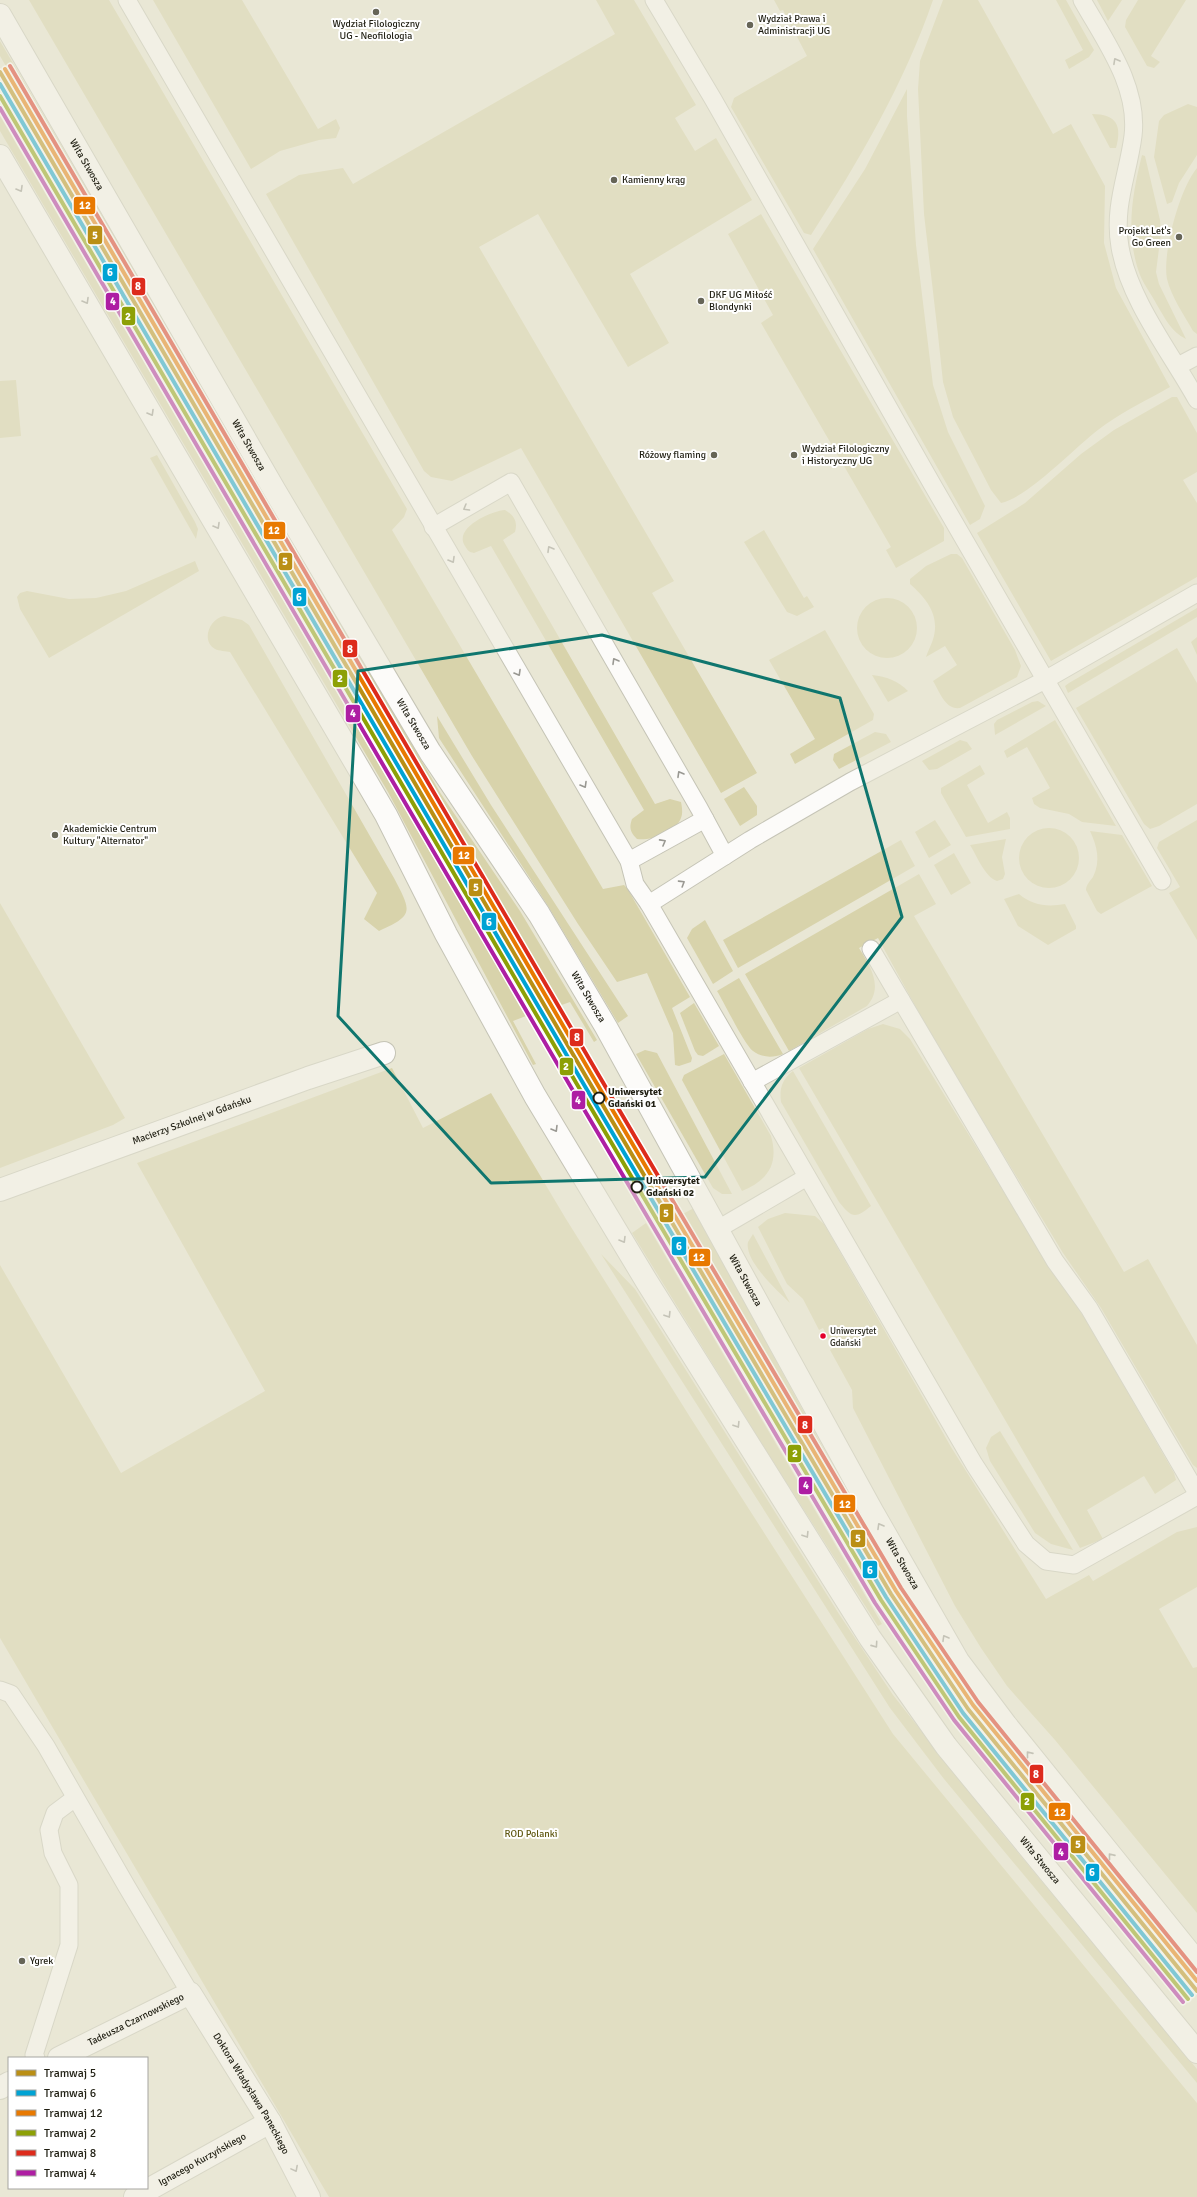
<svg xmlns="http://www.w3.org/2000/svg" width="1197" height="2197" font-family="Signika,sans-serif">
  <rect width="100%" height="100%" fill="#e9e7d5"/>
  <!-- green -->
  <g fill="#d8d3ab">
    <polygon points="29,0 109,0 407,509 404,517 392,530 603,889 624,885 627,888 690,997 672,1008 692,1058 691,1062 679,1066 675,1065 673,1033 647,973 617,982 578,924 472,756"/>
    <polygon points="153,0 242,0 318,129 336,119 340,128 336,138 319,140 280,151 251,169"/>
    <polygon points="596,0 634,0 696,105 675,118 695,151 716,138 752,200 630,274 669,343 628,367 538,214 479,247 674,581 652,593 757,773 721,793 521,448 452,481 431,477 424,471 266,194 299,175 343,168 353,184 615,34"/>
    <path d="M774,0H933C904,84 859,161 811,235L804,233L731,107L734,98L807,56L783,10L780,11Z"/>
    <path d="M943,0H978L1053,134L1071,124L1105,186L1104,243L1116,288L1170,387C1149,399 1126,410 1106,424C1077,444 1031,496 1001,503L991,490L953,417L943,382L938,335L924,214L918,89L920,61Z"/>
    <polygon points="1056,0 1066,0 1094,50 1089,57 1069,69 1065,60 1083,50"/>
    <polygon points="1097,0 1122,0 1108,21"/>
    <polygon points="1138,0 1186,0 1151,56 1160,62 1154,68 1147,66 1125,27 1126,20"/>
    <polygon points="0,41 441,794 520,911 597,1040 594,1042 570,1002 556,1007 0,56"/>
    <polygon points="907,89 907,116 916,245 933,385 948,432 985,506 980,519 970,525 813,249 865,169"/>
    <polygon points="1188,104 1197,107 1197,155 1179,183 1172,202 1167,204 1154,157 1159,121 1164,115"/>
    <path d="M1092,114C1117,114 1122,126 1116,148H1110Z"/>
    <polygon points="0,116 526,1016 513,1021 536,1064 533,1065 388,792 0,131"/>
    <path d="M1142,155L1145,156L1160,220L1161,233L1156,272L1159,284L1186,339C1171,332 1165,318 1157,305C1152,295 1144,285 1140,275C1125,235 1132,195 1142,155Z"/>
    <path d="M1197,168V334L1193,331C1184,315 1171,296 1167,279C1162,253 1180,188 1197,168Z"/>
    <polygon points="761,214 944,528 944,541 896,568 886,550 891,547 761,323 773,315 728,234"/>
    <polygon points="16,380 21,436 0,438 0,381"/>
    <polygon points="1172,397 1177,397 1197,433 1197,472 1183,480 1197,503 1197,577 1051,661 977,533 1025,503 1081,454 1114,430"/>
    <polygon points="157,455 195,522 198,529 196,539 150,458"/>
    <path d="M505,510C514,515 518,522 515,532L503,540L655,804L670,799L681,802C682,807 683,813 681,818C676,832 651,841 637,839C630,832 629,828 632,819L644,810L491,546L474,553C469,552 468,551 465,546C453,528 491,511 505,510Z"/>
    <polygon points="764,530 804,598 807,596 814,607 797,616 787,612 744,542"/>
    <path d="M951,554H957L962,558L1015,650L1021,666L1017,677L960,708C945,710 940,692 933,681L957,665L945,646L926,657C928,650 932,644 934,636C939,614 926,598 910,584V579L926,566Z"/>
    <polygon points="195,561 199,571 49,658 20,609 17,597 20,593 27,591 69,599 96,598 126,591"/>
    <circle cx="887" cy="628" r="30"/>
    <polygon points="1197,608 1197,617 1068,693 1065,686 1069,683"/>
    <path d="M224,616L242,620L249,625L394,878C411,911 415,915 379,931L364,919L377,893L230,652C226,651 219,651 215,649C201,641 209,619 224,616Z"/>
    <polygon points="825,630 874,714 873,720 795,764 790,754 815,739 769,660"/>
    <polygon points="1197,637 1197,655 1191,642"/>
    <polygon points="1177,648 1197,683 1197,804 1159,826 1150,829 1144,824 1076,708"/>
    <path d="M872,675C887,677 897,680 908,691L888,702Z"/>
    <polygon points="1038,701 1046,706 995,735 994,724 997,720 1032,702"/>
    <polygon points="437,716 491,805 628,1016 618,1023 548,906 439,738"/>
    <polygon points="1055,720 1116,826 1082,822 1069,814 1040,808 1034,804 1032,798 1050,788 1027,747 1007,758 1004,751"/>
    <polygon points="875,732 886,734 891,742 839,769 833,760 834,754"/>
    <polygon points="960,740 967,742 972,749 937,769 929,770 922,761"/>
    <polygon points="980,765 985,774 967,785 988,823 1007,812 1010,818 1010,829 966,837 941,793 941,788"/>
    <polygon points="744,787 757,806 757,815 740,826 724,799"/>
    <polygon points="935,820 951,845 929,858 915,832"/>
    <polygon points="1197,820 1197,940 1169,893 1180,887 1157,848 1159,842"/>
    <circle cx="1049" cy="858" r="30"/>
    <path d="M1090,831L1122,835L1152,886L1101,914L1097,911L1086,890C1086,885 1090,881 1093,877C1101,861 1097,846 1090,831Z"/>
    <path d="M1006,839L1002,857L1005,874L1003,879L997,881C985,877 977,856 970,845Z"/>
    <polygon points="901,840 915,866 738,968 723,940"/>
    <polygon points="954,853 971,883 951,895 934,865"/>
    <path d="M919,874L936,904L914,916L1124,1272L1148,1259L1197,1345V1468L1193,1465L1101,1308L1063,1253L935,1042L878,938L859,948C870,966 884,987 867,1006L789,1051L745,974Z"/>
    <path d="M1019,894C1033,906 1048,907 1065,904L1076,926V929L1048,945L1018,926L1004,899Z"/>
    <polygon points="0,903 125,1118 113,1125 0,1168"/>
    <polygon points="705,920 733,971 713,984 687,938 692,929"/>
    <path d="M739,978L783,1054C773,1058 762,1058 753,1051C744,1044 725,1004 717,991Z"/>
    <polygon points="694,1003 719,1046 703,1056 698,1055 695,1051 680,1013"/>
    <polygon points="883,1024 900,1029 910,1039 1048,1264 1086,1320 1174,1473 1176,1480 1155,1494 1144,1476 1087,1510 1103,1539 1080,1548 799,1068 868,1029"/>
    <polygon points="645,1050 657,1053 732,1194 722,1194 713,1188 636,1054"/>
    <path d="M724,1054L771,1136C779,1164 768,1180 742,1191L682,1080L684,1075Z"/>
    <polygon points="392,1068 423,1128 491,1093 566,1219 690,1417 893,1734 1197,2103 1197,2197 329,2197 0,1638 0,1265 121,1473 265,1391 137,1163"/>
    <path d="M793,1071L871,1206C855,1219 852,1218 839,1202L781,1102C779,1089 782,1079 793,1071Z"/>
    <polygon points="694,1208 892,1576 890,1577 679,1216"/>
    <polygon points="785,1213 815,1216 824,1224 951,1447 1046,1599 1089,1575 1093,1581 1177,1532 1197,1527 1197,1587 1159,1609 1193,1668 1197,1667 1197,1913 1055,1740 1007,1686 981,1648 955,1606 853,1408 852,1390 830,1350 833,1348 823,1328 819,1330 803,1299 787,1284 758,1227 768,1219"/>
    <polygon points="646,1223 882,1624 878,1626 765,1449 632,1233"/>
    <path d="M753,1234L790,1303C778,1291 744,1261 748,1242C749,1240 752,1236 753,1234Z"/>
    <polygon points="601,1254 635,1289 839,1614 893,1695 1000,1831 1197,2069 1197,2083 944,1779 890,1708"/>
    <polygon points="1000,1431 1073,1550 1051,1544 1035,1533 990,1461 986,1448 991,1437"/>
  </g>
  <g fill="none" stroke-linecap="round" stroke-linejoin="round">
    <defs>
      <g id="service">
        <polyline points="127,0 629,861 635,884 649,904 974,1464 1026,1544 1046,1561 1074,1565 1197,1496"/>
        <polyline points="654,0 713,99 932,484 1162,881"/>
        <path d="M1082,0C1105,41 1139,86 1133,136C1128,175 1113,206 1120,247C1129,300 1171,353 1197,400"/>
        <polyline points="1178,366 1197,356"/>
        <polyline points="433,527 511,482 699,808 725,856"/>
        <polyline points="629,861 705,819"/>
        <polyline points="649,904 750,840 850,782 1045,680 1197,593"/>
        <polyline points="871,949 1055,1261 1089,1308 1197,1493"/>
        <polyline points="752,1082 901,1000"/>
        <polyline points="718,1229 807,1177"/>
        <polyline points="0,1690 11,1694 46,1746 127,1887 190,1993"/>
        <polyline points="36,2058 34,2055 69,1945 69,1885 53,1853 49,1830 55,1813 75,1798"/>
      </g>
      <g id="minor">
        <path id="s1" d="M0,1190L308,1078L384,1053"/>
        <path id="s2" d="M59,2058L190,1993L270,2122L309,2197"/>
        <polyline points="0,2088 9,2083"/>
        <path id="s3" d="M135,2197L270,2122"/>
      </g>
      <g id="tertiary">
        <path id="s4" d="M0,15L275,491L430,752L539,914L606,1027L872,1511L958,1661L1006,1725L1197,1962"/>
        <path id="s5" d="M0,156L386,815L446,934L535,1096L647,1282L870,1638L946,1746L1197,2052"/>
      </g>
    </defs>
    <!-- service casing -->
    <use href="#service" stroke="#c5c4b6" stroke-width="19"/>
    <!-- minor casing -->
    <use href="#minor" stroke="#c5c4b6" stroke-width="24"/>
    <!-- tertiary casing -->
    <use href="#tertiary" stroke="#c5c4b6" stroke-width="24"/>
    <!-- service -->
    <use href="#service" stroke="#fcfbf9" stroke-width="17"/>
    <!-- minor -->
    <use href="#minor" stroke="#fcfbf9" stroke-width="22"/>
    <!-- tertiary -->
    <use href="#tertiary" stroke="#fcfbf9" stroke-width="22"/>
    <defs>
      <polyline id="tram-1" points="0,72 588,1080 891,1594 968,1709 1197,1991"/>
      <polyline id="tram-2" points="0,84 583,1083 886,1597 963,1713 1192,1995"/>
      <polyline id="tram-3" points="5,69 593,1077 896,1591 973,1705 1197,1981"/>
      <polyline id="tram-4" points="0,96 578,1086 881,1600 959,1717 1188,1999"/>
      <polyline id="tram-5" points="10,66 598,1074 901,1588 978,1702 1197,1972"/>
      <polyline id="tram-6" points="0,108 572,1089 875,1603 954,1720 1183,2002"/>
    </defs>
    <!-- tram-1 casing -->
    <use href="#tram-1" stroke="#fff" stroke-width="7"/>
    <!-- tram-2 casing -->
    <use href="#tram-2" stroke="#fff" stroke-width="7"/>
    <!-- tram-3 casing -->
    <use href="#tram-3" stroke="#fff" stroke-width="7"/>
    <!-- tram-4 casing -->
    <use href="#tram-4" stroke="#fff" stroke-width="7"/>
    <!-- tram-5 casing -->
    <use href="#tram-5" stroke="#fff" stroke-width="7"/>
    <!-- tram-6 casing -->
    <use href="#tram-6" stroke="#fff" stroke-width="7"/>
    <!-- tram-1 -->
    <use href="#tram-1" stroke="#ba8f15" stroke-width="4"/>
    <!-- tram-2 -->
    <use href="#tram-2" stroke="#00a3d4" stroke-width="4"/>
    <!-- tram-3 -->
    <use href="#tram-3" stroke="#e87901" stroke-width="4"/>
    <!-- tram-4 -->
    <use href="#tram-4" stroke="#8da006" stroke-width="4"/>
    <!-- tram-5 -->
    <use href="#tram-5" stroke="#dd2b1c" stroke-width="4"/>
    <!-- tram-6 -->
    <use href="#tram-6" stroke="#ae1ea3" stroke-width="4"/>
  </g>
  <!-- one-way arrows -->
  <defs><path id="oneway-chevron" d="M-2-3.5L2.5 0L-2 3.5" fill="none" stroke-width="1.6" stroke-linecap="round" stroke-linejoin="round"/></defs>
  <g stroke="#999892">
    <use href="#oneway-chevron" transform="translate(1116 61) rotate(-119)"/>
    <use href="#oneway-chevron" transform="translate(20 189) rotate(60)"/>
    <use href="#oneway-chevron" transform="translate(86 301) rotate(60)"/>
    <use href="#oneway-chevron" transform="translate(151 413) rotate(60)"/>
    <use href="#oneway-chevron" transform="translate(466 508) rotate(150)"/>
    <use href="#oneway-chevron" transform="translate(217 526) rotate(60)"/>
    <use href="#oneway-chevron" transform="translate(550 549) rotate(-120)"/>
    <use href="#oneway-chevron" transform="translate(452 560) rotate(60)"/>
    <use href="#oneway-chevron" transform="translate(615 661) rotate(-120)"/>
    <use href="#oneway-chevron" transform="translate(518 673) rotate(60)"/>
    <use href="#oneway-chevron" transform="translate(680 774) rotate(-120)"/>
    <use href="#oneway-chevron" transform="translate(584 785) rotate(60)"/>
    <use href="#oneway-chevron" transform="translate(663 842) rotate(-29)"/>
    <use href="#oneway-chevron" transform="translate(682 883) rotate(-32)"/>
    <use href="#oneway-chevron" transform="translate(555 1129) rotate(59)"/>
    <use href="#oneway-chevron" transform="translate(623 1240) rotate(59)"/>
    <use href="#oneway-chevron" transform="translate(668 1315) rotate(58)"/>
    <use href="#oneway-chevron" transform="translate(737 1425) rotate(58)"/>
    <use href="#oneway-chevron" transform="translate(880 1526) rotate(-120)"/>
    <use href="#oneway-chevron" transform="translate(806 1535) rotate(58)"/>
    <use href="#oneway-chevron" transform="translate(945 1638) rotate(-120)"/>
    <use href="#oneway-chevron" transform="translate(875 1645) rotate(55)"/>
    <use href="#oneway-chevron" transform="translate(1029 1754) rotate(-129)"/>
    <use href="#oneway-chevron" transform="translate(1111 1856) rotate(-129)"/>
    <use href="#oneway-chevron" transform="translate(295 2169) rotate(62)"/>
  </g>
  <!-- marked area -->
  <path d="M0 0H1197V2197H0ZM602,635L840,698L902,917L705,1177L491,1183L338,1016L358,671Z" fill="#e9e7d5" fill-opacity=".55" fill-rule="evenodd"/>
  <path fill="none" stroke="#0f766e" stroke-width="3" stroke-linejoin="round" d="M602,635L840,698L902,917L705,1177L491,1183L338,1016L358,671Z"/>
  <!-- markers -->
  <g fill="#666557" stroke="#fff" stroke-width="1.5">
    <circle cx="376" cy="12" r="4"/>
    <circle cx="750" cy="25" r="4"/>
    <circle cx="614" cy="180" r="4"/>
    <circle cx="1179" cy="237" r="4"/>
    <circle cx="701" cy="301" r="4"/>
    <circle cx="714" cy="455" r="4"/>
    <circle cx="794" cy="455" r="4"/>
    <circle cx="55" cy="835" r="4"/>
    <circle cx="22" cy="1961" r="4"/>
  </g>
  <g fill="#fff" stroke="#201f13" stroke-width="2">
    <circle cx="599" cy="1098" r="5.5"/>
    <circle cx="637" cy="1187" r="5.5"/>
  </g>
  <circle fill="#e4002b" stroke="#fff" stroke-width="1.5" cx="823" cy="1336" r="3.5"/>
  <g text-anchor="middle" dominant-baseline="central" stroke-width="4" stroke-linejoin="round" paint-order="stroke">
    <!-- bus labels -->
    <g font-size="9" fill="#201f13" stroke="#fff" text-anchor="start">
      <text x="830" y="1331">Uniwersytet<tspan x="830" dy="12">Gdański</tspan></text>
    </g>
    <!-- poi labels -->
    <g font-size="10" fill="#201f13" stroke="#fff" text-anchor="start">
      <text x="758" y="19">Wydział Prawa i<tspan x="758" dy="12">Administracji UG</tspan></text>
      <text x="376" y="24" text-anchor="middle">Wydział Filologiczny<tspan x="376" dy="12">UG - Neofilologia</tspan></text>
      <text x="622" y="180">Kamienny krąg</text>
      <text x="1171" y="231" text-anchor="end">Projekt Let's<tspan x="1171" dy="12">Go Green</tspan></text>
      <text x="709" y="295">DKF UG Miłość<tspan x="709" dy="12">Blondynki</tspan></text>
      <text x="802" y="449">Wydział Filologiczny<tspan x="802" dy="12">i Historyczny UG</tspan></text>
      <text x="706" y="455" text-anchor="end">Różowy flaming</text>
      <text x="63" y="829">Akademickie Centrum<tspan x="63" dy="12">Kultury "Alternator"</tspan></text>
      <text x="30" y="1961">Ygrek</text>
    </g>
    <!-- street labels -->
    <g font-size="10" fill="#201f13" stroke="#fff">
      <text stroke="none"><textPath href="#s4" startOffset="173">Wita Stwosza</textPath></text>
      <text stroke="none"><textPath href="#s4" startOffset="497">Wita Stwosza</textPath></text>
      <text stroke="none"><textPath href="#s4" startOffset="821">Wita Stwosza</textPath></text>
      <text stroke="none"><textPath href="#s4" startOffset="1145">Wita Stwosza</textPath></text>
      <text stroke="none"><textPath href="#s1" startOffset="204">Macierzy Szkolnej w Gdańsku</textPath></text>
      <text stroke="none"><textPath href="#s4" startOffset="1469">Wita Stwosza</textPath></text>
      <text stroke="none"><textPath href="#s4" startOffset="1793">Wita Stwosza</textPath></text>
      <text stroke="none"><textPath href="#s5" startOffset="1999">Wita Stwosza</textPath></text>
      <text stroke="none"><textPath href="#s2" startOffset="86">Tadeusza Czarnowskiego</textPath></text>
      <text stroke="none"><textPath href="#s2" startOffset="264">Doktora Władysława Paneckiego</textPath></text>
      <text stroke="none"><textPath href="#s3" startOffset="77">Ignacego Kurzyńskiego</textPath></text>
    </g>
    <!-- stop labels -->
    <g font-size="10" font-weight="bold" fill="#201f13" stroke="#fff" text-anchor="start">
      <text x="608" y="1092">Uniwersytet<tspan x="608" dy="12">Gdański 01</tspan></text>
      <text x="646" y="1181">Uniwersytet<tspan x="646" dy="12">Gdański 02</tspan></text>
    </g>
    <!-- park labels -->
    <g font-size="10" fill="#5f5710" stroke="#fff">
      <text x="531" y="1834">ROD Polanki</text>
    </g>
  </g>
  <g stroke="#fff" stroke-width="1.5">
    <rect x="73" y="196" width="23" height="19" rx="4" fill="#e87901"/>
    <rect x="87" y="225" width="16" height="20" rx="4" fill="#ba8f15"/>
    <rect x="102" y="263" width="16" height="19" rx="4" fill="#00a3d4"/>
    <rect x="131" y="277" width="15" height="19" rx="4" fill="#dd2b1c"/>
    <rect x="105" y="292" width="15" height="19" rx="4" fill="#ae1ea3"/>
    <rect x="121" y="306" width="15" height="20" rx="4" fill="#8da006"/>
    <rect x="263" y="521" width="23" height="19" rx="4" fill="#e87901"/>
    <rect x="278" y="552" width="15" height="19" rx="4" fill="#ba8f15"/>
    <rect x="292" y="587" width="15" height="20" rx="4" fill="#00a3d4"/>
    <rect x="342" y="639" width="16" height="19" rx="4" fill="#dd2b1c"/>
    <rect x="332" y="669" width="16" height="19" rx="4" fill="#8da006"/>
    <rect x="345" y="704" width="16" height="19" rx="4" fill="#ae1ea3"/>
    <rect x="452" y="846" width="23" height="19" rx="4" fill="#e87901"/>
    <rect x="468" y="878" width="15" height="19" rx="4" fill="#ba8f15"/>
    <rect x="481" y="912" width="16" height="19" rx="4" fill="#00a3d4"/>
    <rect x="569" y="1028" width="15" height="19" rx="4" fill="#dd2b1c"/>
    <rect x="559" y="1057" width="15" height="19" rx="4" fill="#8da006"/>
    <rect x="571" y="1090" width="15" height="20" rx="4" fill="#ae1ea3"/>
    <rect x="659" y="1203" width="15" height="20" rx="4" fill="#ba8f15"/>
    <rect x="671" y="1236" width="16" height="20" rx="4" fill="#00a3d4"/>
    <rect x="688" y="1248" width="23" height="19" rx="4" fill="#e87901"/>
    <rect x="797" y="1415" width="16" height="19" rx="4" fill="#dd2b1c"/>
    <rect x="787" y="1444" width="15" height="19" rx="4" fill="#8da006"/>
    <rect x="798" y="1476" width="15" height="19" rx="4" fill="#ae1ea3"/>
    <rect x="833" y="1494" width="23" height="19" rx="4" fill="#e87901"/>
    <rect x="850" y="1529" width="16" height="19" rx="4" fill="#ba8f15"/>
    <rect x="862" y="1560" width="16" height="19" rx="4" fill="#00a3d4"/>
    <rect x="1029" y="1764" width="15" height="20" rx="4" fill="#dd2b1c"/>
    <rect x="1020" y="1792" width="15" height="19" rx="4" fill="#8da006"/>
    <rect x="1048" y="1802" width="23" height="19" rx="4" fill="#e87901"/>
    <rect x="1070" y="1835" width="16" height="19" rx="4" fill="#ba8f15"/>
    <rect x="1053" y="1842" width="16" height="19" rx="4" fill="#ae1ea3"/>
    <rect x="1085" y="1863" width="15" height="19" rx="4" fill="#00a3d4"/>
  </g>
  <g font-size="11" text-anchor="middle" font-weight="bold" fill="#fff">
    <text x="85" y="209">12</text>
    <text x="95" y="239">5</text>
    <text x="110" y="276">6</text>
    <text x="138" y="290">8</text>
    <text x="113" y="305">4</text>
    <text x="128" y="320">2</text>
    <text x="274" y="534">12</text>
    <text x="285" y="565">5</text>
    <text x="299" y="601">6</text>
    <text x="350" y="653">8</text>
    <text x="340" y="682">2</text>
    <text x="353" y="717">4</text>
    <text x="464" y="859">12</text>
    <text x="476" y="891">5</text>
    <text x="489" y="926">6</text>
    <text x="577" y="1041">8</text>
    <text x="566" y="1070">2</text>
    <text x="578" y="1104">4</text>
    <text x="666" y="1217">5</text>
    <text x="679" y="1250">6</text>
    <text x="699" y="1261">12</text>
    <text x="805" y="1429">8</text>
    <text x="795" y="1457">2</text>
    <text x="806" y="1489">4</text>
    <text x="845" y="1508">12</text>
    <text x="858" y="1542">5</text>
    <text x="870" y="1574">6</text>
    <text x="1036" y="1778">8</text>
    <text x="1027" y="1805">2</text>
    <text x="1060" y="1816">12</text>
    <text x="1078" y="1848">5</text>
    <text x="1061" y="1856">4</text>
    <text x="1092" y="1876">6</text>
  </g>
  <!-- legend -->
  <rect x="8" y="2057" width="140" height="132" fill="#ffffff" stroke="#a6a5a1"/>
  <rect x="16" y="2070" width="20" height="6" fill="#ba8f15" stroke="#a6a5a1"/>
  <text x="44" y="2077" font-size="12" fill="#201f13">Tramwaj 5</text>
  <rect x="16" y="2090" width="20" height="6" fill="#00a3d4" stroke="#a6a5a1"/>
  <text x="44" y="2097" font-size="12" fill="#201f13">Tramwaj 6</text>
  <rect x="16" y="2110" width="20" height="6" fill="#e87901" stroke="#a6a5a1"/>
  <text x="44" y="2117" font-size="12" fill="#201f13">Tramwaj 12</text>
  <rect x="16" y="2130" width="20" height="6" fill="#8da006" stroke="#a6a5a1"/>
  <text x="44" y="2137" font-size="12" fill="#201f13">Tramwaj 2</text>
  <rect x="16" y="2150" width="20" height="6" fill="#dd2b1c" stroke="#a6a5a1"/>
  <text x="44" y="2157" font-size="12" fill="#201f13">Tramwaj 8</text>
  <rect x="16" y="2170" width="20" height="6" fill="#ae1ea3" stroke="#a6a5a1"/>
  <text x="44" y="2177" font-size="12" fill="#201f13">Tramwaj 4</text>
</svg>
